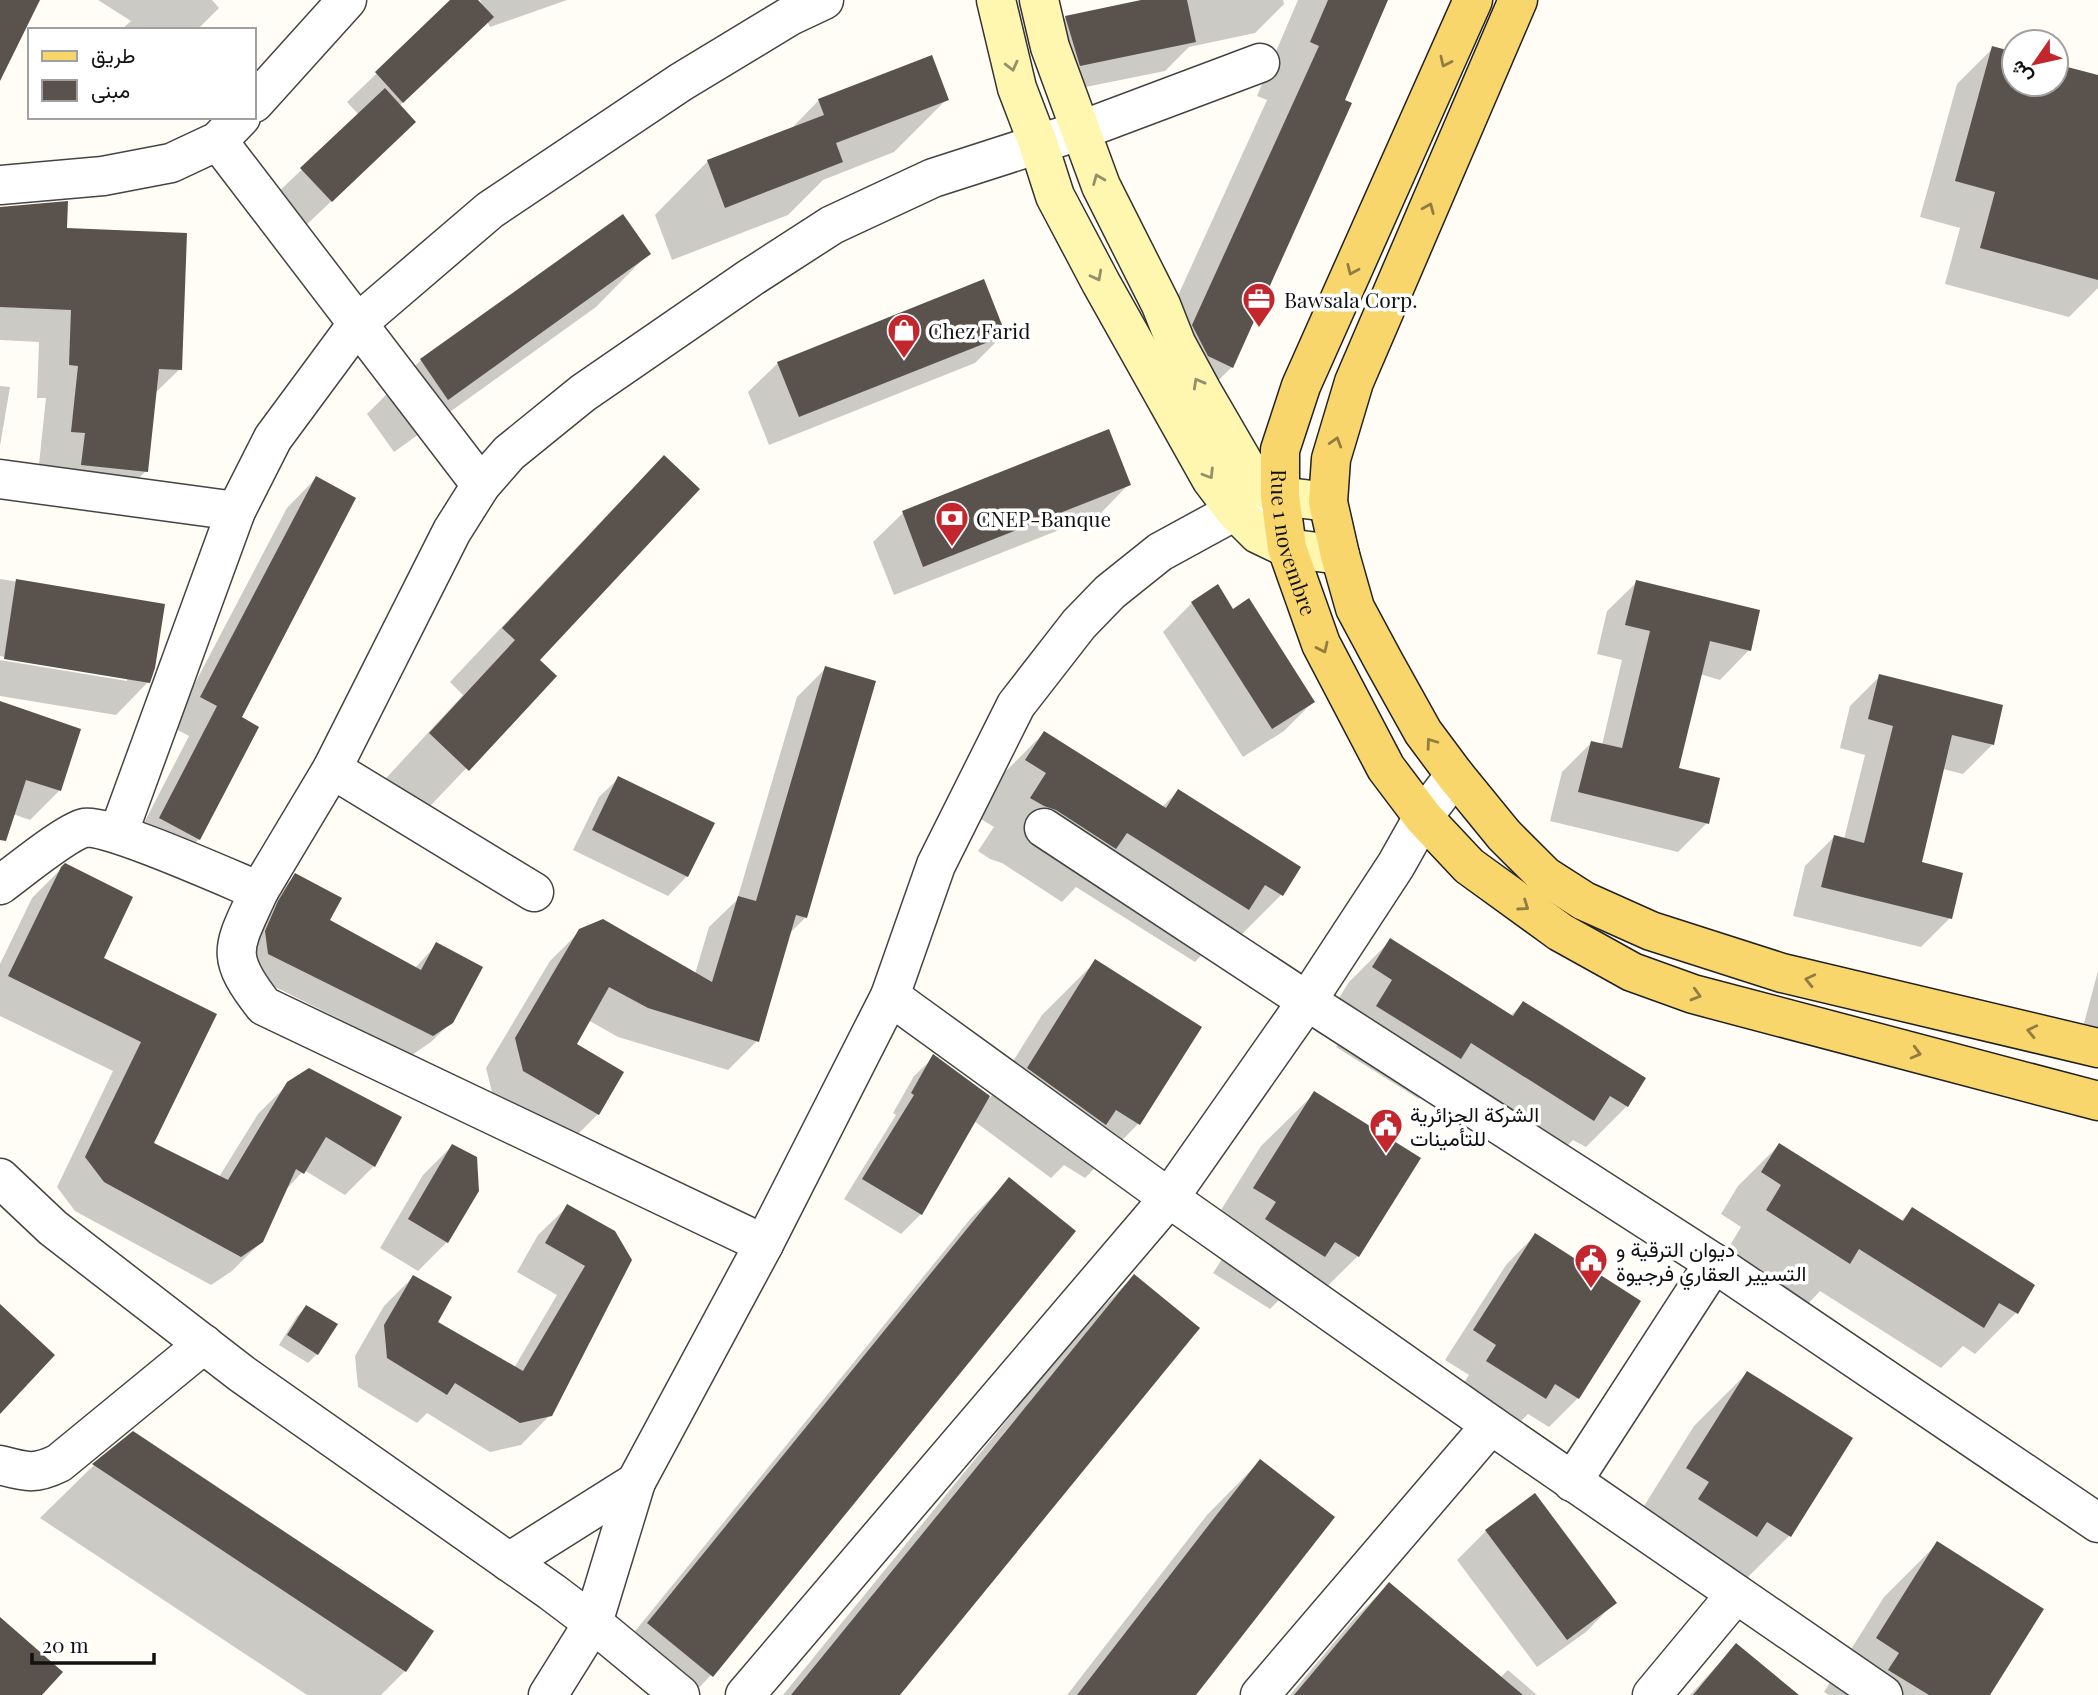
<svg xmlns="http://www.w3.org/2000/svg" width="2098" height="1695" font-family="'Playfair Display',Vazirmatn,serif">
  <rect width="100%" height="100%" fill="#fffdf5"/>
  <!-- shadow -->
  <g fill="#0003">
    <polygon points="98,0 212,0 219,8 197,30 121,30 131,21"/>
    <polygon points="453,0 476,0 483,7 480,0 567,0 490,27 487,21 399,106 384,151 301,230 272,198 359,115 347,102"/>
    <polygon points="1150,0 1283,0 1284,4 1255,33 1189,47 1165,71 1051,94 1037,47 1066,17"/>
    <polygon points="1298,0 1386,0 1232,367 1178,420 1140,379 1267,100 1257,96"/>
    <polygon points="1993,48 2014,54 2014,84 2056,84 2056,65 2098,77 2098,288 2069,317 1945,284 1960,228 1920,217 1957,84"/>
    <polygon points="947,99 894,152 823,180 788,215 672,260 655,215 708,161 790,130 819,100"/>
    <polygon points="0,208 66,230 180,369 154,394 146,471 113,504 49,497 53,466 39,464 46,398 37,398 39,342 0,340"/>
    <polygon points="622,216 649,253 596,307 394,452 367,414 421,360"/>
    <polygon points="1004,334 975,363 769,445 748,392 778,363"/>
    <polygon points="0,386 10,387 0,446"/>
    <polygon points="1108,431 1129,484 1100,514 894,595 873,542 903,513"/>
    <polygon points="664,458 538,660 554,676 414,823 377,788 463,695 450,682 611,511"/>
    <polygon points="316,478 199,839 170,868 131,848 189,736 172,727 287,508"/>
    <polygon points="0,579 163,605 148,682 116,715 0,696 0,660 127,681 127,677 0,656"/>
    <polygon points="1637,582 1749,650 1720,680 1700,674 1677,769 1707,823 1678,852 1550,821 1562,772 1591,743 1602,745 1622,660 1597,654 1607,611"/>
    <polygon points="1192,603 1313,702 1284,731 1243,757 1163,632"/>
    <polygon points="826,668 874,683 805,918 789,934 757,1041 728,1070 618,1037 588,1020 574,1045 598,1114 569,1143 494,1100 486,1068 550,961 580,931 695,974 709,927 737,900 797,697"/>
    <polygon points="1880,676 1992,745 1963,774 1943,769 1920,864 1950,918 1921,947 1793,916 1805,866 1834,837 1844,839 1865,755 1840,748 1850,706"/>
    <polygon points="0,703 79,730 59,791 30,820 13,814 0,827"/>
    <polygon points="1044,733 1162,807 1178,791 1282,894 1228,948 1216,940 1195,962 1076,887 1062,902 1002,863 990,859 978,851 994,827 973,814 991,786"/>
    <polygon points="619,778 687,876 668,896 573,850 599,797"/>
    <polygon points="62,868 101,959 215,1014 151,1144 219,1177 258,1114 288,1084 374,1166 345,1195 304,1170 284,1192 262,1241 232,1271 211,1285 75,1211 57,1187 113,1071 0,1016 0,964 32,898"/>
    <polygon points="296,875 328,921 415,968 437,944 451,1022 431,1042 412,1055 249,974 246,952 276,895"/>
    <polygon points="1390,941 1510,1016 1523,1003 1627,1106 1586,1147 1573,1140 1552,1161 1432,1086 1419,1099 1336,1047 1352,1022 1332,1009 1349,982"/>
    <polygon points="1095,962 1199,1028 1138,1124 1085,1178 1064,1165 1051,1178 974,1121 921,1214 901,1234 844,1199 896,1115 893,1113 914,1076 934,1057 990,1098 1042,1015"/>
    <polygon points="2098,971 2098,1047 2079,1042"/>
    <polygon points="1315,1093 1358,1256 1304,1309 1283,1296 1270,1309 1213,1273 1224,1256 1201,1242 1261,1146"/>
    <polygon points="1779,1145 1900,1222 1912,1210 2016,1313 1975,1354 1963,1346 1941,1368 1820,1291 1808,1304 1726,1252 1741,1227 1721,1214 1738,1186"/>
    <polygon points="452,1146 447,1242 418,1271 380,1248 423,1175"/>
    <polygon points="1009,1180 711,1675 692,1695 610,1662 971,1218"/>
    <polygon points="568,1206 614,1233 550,1415 521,1445 490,1452 427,1413 417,1423 358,1387 355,1356 384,1306 413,1277 435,1322 514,1368 557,1295 517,1272 538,1235"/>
    <polygon points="1535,1235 1578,1398 1549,1427 1528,1414 1515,1427 1458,1391 1469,1375 1445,1360 1506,1265"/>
    <polygon points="1134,1276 898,1695 783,1695 1081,1329"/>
    <polygon points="307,1307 317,1354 308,1363 279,1345 297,1316"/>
    <polygon points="1747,1373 1851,1439 1789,1536 1736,1589 1634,1522 1694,1426"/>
    <polygon points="133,1433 405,1671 381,1695 307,1695 40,1518 93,1466"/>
    <polygon points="1260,1461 1194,1695 1067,1695 1207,1515"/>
    <polygon points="1486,1531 1615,1602 1586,1632 1537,1667 1457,1560"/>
    <polygon points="1938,1543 1988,1695 1829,1695 1824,1692 1884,1597"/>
    <polygon points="1389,1584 1500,1678 1508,1670 1537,1695 1290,1695 1353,1620"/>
    <polygon points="1736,1645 1797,1695 1690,1695"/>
  </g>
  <!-- building -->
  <g fill="#5a524d">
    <polygon points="0,0 40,0 0,81"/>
    <polygon points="450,0 478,0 494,17 403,103 375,72"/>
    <polygon points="1141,0 1187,0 1196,42 1080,66 1065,16"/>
    <polygon points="1328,0 1388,0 1345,100 1352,103 1233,368 1208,356 1192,325 1319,46 1310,42"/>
    <polygon points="1992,46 2014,52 2014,84 2056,84 2056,64 2098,75 2098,280 1980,248 1995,192 1955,181"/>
    <polygon points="932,55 949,100 836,143 843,162 725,208 707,160 824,115 818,99"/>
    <polygon points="385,88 416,122 332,202 300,168"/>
    <polygon points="68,201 67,228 187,233 182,370 159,369 148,472 81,465 85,433 71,432 78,366 69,365 71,310 0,307 0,207"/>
    <polygon points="623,214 651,254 448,400 420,359"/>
    <polygon points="984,279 1006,335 799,417 777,362"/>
    <polygon points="1109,429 1131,485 923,567 902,511"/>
    <polygon points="664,455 700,489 540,660 557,676 469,771 429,733 515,640 502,628"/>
    <polygon points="316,476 356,498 242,717 259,727 200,840 159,818 217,706 200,697"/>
    <polygon points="16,579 165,604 155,668 150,683 4,659"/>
    <polygon points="1636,580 1760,610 1751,651 1710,641 1679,768 1720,778 1709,824 1578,792 1591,741 1622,748 1650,631 1625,625"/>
    <polygon points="1218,584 1233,609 1249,598 1315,702 1272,729 1191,602"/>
    <polygon points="825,666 876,681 807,918 796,915 759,1042 648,1008 609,987 577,1044 624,1072 599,1115 523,1071 515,1038 579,929 603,919 712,982 738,896 756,901"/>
    <polygon points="1879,674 2003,705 1994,745 1952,735 1922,862 1963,873 1952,919 1821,887 1834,835 1864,843 1893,726 1868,719"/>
    <polygon points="0,701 81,729 61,791 26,780 6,841 0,840"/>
    <polygon points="1044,731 1166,808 1178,789 1301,867 1283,896 1265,885 1249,910 1127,833 1116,849 1056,810 1044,806 1030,798 1046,773 1025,760"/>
    <polygon points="618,776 715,823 688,877 592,830"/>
    <polygon points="65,863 133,897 104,958 217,1014 154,1143 228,1180 287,1082 309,1068 402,1117 375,1167 326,1137 304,1174 296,1169 263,1242 241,1257 104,1182 85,1157 141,1042 8,976 61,867"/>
    <polygon points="295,873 342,898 330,920 421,970 436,942 483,967 453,1023 433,1036 268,954 265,931 278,901"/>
    <polygon points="1390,938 1513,1016 1523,1001 1646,1078 1628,1107 1610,1096 1594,1121 1471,1043 1461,1059 1376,1006 1392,980 1372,967"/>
    <polygon points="1095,959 1202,1027 1140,1125 1116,1110 1106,1125 1027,1068"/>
    <polygon points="933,1054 990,1096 922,1215 862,1179 914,1095 911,1093"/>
    <polygon points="1314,1091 1421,1158 1359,1257 1335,1242 1325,1257 1265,1219 1276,1202 1253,1188"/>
    <polygon points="1779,1143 1903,1221 1912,1207 2035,1285 2018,1314 1999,1303 1984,1328 1859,1249 1850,1264 1766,1210 1781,1185 1761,1172"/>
    <polygon points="452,1144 477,1157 479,1191 448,1243 408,1219"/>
    <polygon points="1009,1177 1076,1231 713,1677 647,1623"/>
    <polygon points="567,1204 615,1231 632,1260 552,1416 520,1423 455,1383 447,1395 387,1358 384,1325 413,1275 452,1297 438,1322 523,1371 585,1266 545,1243"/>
    <polygon points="1535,1233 1641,1301 1579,1399 1555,1384 1546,1399 1486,1361 1496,1345 1473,1330"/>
    <polygon points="1134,1274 1200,1328 900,1695 791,1695"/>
    <polygon points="0,1304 55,1355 0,1414"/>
    <polygon points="306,1305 338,1324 318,1355 287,1335"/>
    <polygon points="1747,1371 1853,1438 1791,1537 1767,1522 1757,1537 1698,1499 1709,1482 1686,1468"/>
    <polygon points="133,1431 434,1631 406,1672 92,1464"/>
    <polygon points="1260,1459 1335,1517 1196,1695 1077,1695"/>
    <polygon points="1535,1493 1617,1603 1567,1640 1485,1530"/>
    <polygon points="1937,1541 2044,1609 1990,1695 1929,1695 1888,1670 1899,1653 1876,1638"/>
    <polygon points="1389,1582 1523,1695 1294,1695"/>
    <polygon points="0,1617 63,1672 42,1695 0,1695"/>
    <polygon points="1736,1643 1799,1695 1693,1695"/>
  </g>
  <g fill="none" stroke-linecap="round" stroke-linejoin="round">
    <defs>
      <g id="street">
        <polyline points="254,103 347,0"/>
        <polyline points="218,141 481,485"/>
        <polyline points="0,185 103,176 171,163 218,141 241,117"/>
        <polyline points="0,479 236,511"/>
        <polyline points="332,769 534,892"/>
        <polyline points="1044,828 1307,1001 1714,1263 2098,1523"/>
        <polyline points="118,834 236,511 273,438 358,323 490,210 681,82 790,16 824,0"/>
        <path d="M0,885C18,872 65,833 84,828C103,822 232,880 259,891C234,947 223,954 264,1006L764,1244"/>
        <polyline points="259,891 332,769 452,531 481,485 509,453 583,393 750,278 832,225 933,178 1079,131 1260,63"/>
        <polyline points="890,996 1169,1198 1491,1425 1883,1695"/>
        <polyline points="0,1178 53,1228 242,1374 552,1592 593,1623 680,1695"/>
        <path d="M0,1465C26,1472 35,1475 59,1463L204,1344"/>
        <polyline points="1572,1482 1714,1263"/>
        <polyline points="509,1562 636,1482"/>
        <polyline points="548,1695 593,1623 636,1482 764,1244 890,996 936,865 1016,705 1079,624 1110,592 1160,552 1235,511 1262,491"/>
        <polyline points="745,1695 1169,1198 1307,1001 1396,865 1423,817 1455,775"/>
        <polyline points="1260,1695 1491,1425"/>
        <polyline points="1652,1695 1736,1594"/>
      </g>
      <g id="secondary">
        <polyline points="996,0 1017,88 1038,143 1055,196 1101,283 1211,479 1235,511 1258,534 1287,548 1340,555"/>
        <polyline points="1039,0 1050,47 1101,186 1161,305 1176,343 1202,391 1245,465 1265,488 1280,496 1328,502"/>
      </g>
      <g id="primary">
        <path id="s1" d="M1473,0L1301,386L1280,450V496L1287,548L1321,644L1386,768L1423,817L1469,866L1560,932L1632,972L1693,994L2098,1101"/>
        <polyline points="1518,0 1354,382 1331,459 1328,502 1340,555 1355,608 1384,662 1423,732 1455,775 1504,835 1545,876 1584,901 1651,931 1782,973 2098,1048"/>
      </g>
    </defs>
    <!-- street casing -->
    <use href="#street" stroke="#444" stroke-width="41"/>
    <!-- secondary casing -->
    <use href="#secondary" stroke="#333" stroke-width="41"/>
    <!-- primary casing -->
    <use href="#primary" stroke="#222" stroke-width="41"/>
    <!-- street -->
    <use href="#street" stroke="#fff" stroke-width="38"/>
    <!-- secondary -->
    <use href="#secondary" stroke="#fff6b0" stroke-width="38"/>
    <!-- primary -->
    <use href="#primary" stroke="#f9d66b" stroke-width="38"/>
  </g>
  <!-- one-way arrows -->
  <defs><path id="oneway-chevron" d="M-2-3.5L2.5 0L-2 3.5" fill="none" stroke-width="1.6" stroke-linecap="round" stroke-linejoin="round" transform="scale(1.75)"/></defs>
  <g stroke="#917d42">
    <use href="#oneway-chevron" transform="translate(1445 62) rotate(115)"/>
    <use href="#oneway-chevron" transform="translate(1429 208) rotate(-67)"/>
    <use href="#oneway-chevron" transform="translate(1352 270) rotate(114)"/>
    <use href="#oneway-chevron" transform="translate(1336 442) rotate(-73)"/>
    <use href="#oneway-chevron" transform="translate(1323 648) rotate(65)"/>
    <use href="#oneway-chevron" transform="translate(1431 743) rotate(-126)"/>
    <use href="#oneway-chevron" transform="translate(1524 906) rotate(35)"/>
    <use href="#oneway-chevron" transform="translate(1810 980) rotate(-167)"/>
    <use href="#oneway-chevron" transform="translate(1696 995) rotate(16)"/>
    <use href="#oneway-chevron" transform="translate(2032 1031) rotate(-167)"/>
    <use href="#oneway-chevron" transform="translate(1916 1053) rotate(15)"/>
  </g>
  <g stroke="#948f68">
    <use href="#oneway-chevron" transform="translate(1012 66) rotate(76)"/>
    <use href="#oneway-chevron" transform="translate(1098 179) rotate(-112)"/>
    <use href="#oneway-chevron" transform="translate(1097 276) rotate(62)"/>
    <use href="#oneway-chevron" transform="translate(1198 383) rotate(-119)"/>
    <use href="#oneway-chevron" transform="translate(1209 474) rotate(58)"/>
  </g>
  <!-- icons -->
  <defs>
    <symbol id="office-pin" viewBox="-11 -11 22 30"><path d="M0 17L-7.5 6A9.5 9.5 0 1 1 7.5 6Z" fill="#c4262e" stroke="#fff"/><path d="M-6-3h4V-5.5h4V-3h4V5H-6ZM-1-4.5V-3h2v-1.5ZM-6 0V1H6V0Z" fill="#fff"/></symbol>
    <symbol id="shop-pin" viewBox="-11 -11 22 30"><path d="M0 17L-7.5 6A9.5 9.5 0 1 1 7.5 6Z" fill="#c4262e" stroke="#fff"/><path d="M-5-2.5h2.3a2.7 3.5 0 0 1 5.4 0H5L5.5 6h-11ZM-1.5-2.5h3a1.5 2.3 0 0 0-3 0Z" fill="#fff"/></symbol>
    <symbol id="bank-pin" viewBox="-11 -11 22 30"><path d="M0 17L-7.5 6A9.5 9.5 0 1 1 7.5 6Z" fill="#c4262e" stroke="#fff"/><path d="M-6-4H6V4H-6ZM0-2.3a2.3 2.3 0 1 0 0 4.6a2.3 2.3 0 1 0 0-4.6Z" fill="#fff"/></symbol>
    <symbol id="civic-pin" viewBox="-11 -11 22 30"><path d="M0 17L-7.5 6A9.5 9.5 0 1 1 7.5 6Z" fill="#c4262e" stroke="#fff"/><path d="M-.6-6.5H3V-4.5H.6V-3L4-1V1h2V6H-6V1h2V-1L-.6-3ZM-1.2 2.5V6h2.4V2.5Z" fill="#fff"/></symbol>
  </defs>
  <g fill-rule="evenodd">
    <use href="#office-pin" x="1240" y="280" width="38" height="52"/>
    <use href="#shop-pin" x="885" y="311" width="38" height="52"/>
    <use href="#bank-pin" x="933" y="499" width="38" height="52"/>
    <use href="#civic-pin" x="1367" y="1106" width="38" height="52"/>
    <use href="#civic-pin" x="1572" y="1241" width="38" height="52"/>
  </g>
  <g text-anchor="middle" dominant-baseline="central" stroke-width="7" stroke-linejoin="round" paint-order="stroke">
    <!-- poi labels -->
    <g font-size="21" fill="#111" stroke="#fff" text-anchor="start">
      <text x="1284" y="299">Bawsala Corp.</text>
      <text x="928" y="330">Chez Farid</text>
      <text x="976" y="518">CNEP-Banque</text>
      <text x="1410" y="1113">الشركة الجزائرية<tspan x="1410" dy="24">للتأمينات</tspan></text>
      <text x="1616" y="1248">ديوان الترقية و<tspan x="1616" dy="24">التسيير العقاري فرجيوة</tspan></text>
    </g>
    <!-- street labels -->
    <g font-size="21" fill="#111" stroke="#fff">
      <text stroke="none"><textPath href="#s1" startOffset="584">Rue 1 novembre</textPath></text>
    </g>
  </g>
  <!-- legend -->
  <rect x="28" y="28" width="228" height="91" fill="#ffffff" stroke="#a0a0a0" stroke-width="2"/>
  <rect x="42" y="51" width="35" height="10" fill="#f9d66b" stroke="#a0a0a0" stroke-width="2"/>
  <text x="91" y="63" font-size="21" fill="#111111">طريق</text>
  <rect x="42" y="80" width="35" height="21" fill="#5a524d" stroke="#a0a0a0" stroke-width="2"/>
  <text x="91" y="98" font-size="21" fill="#111111">مبنى</text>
  <!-- north arrow -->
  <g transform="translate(2035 63) rotate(236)"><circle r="33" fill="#ffffff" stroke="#a0a0a0" stroke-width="2"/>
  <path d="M0-5L12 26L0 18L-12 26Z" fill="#c4262e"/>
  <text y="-10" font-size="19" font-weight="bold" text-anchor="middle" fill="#111111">ش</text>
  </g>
  <!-- scale -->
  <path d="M32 1653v10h122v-10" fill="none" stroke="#111111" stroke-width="3.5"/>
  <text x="42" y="1653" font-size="21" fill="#111111" stroke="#ffffff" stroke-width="5" paint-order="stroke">20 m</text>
</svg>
